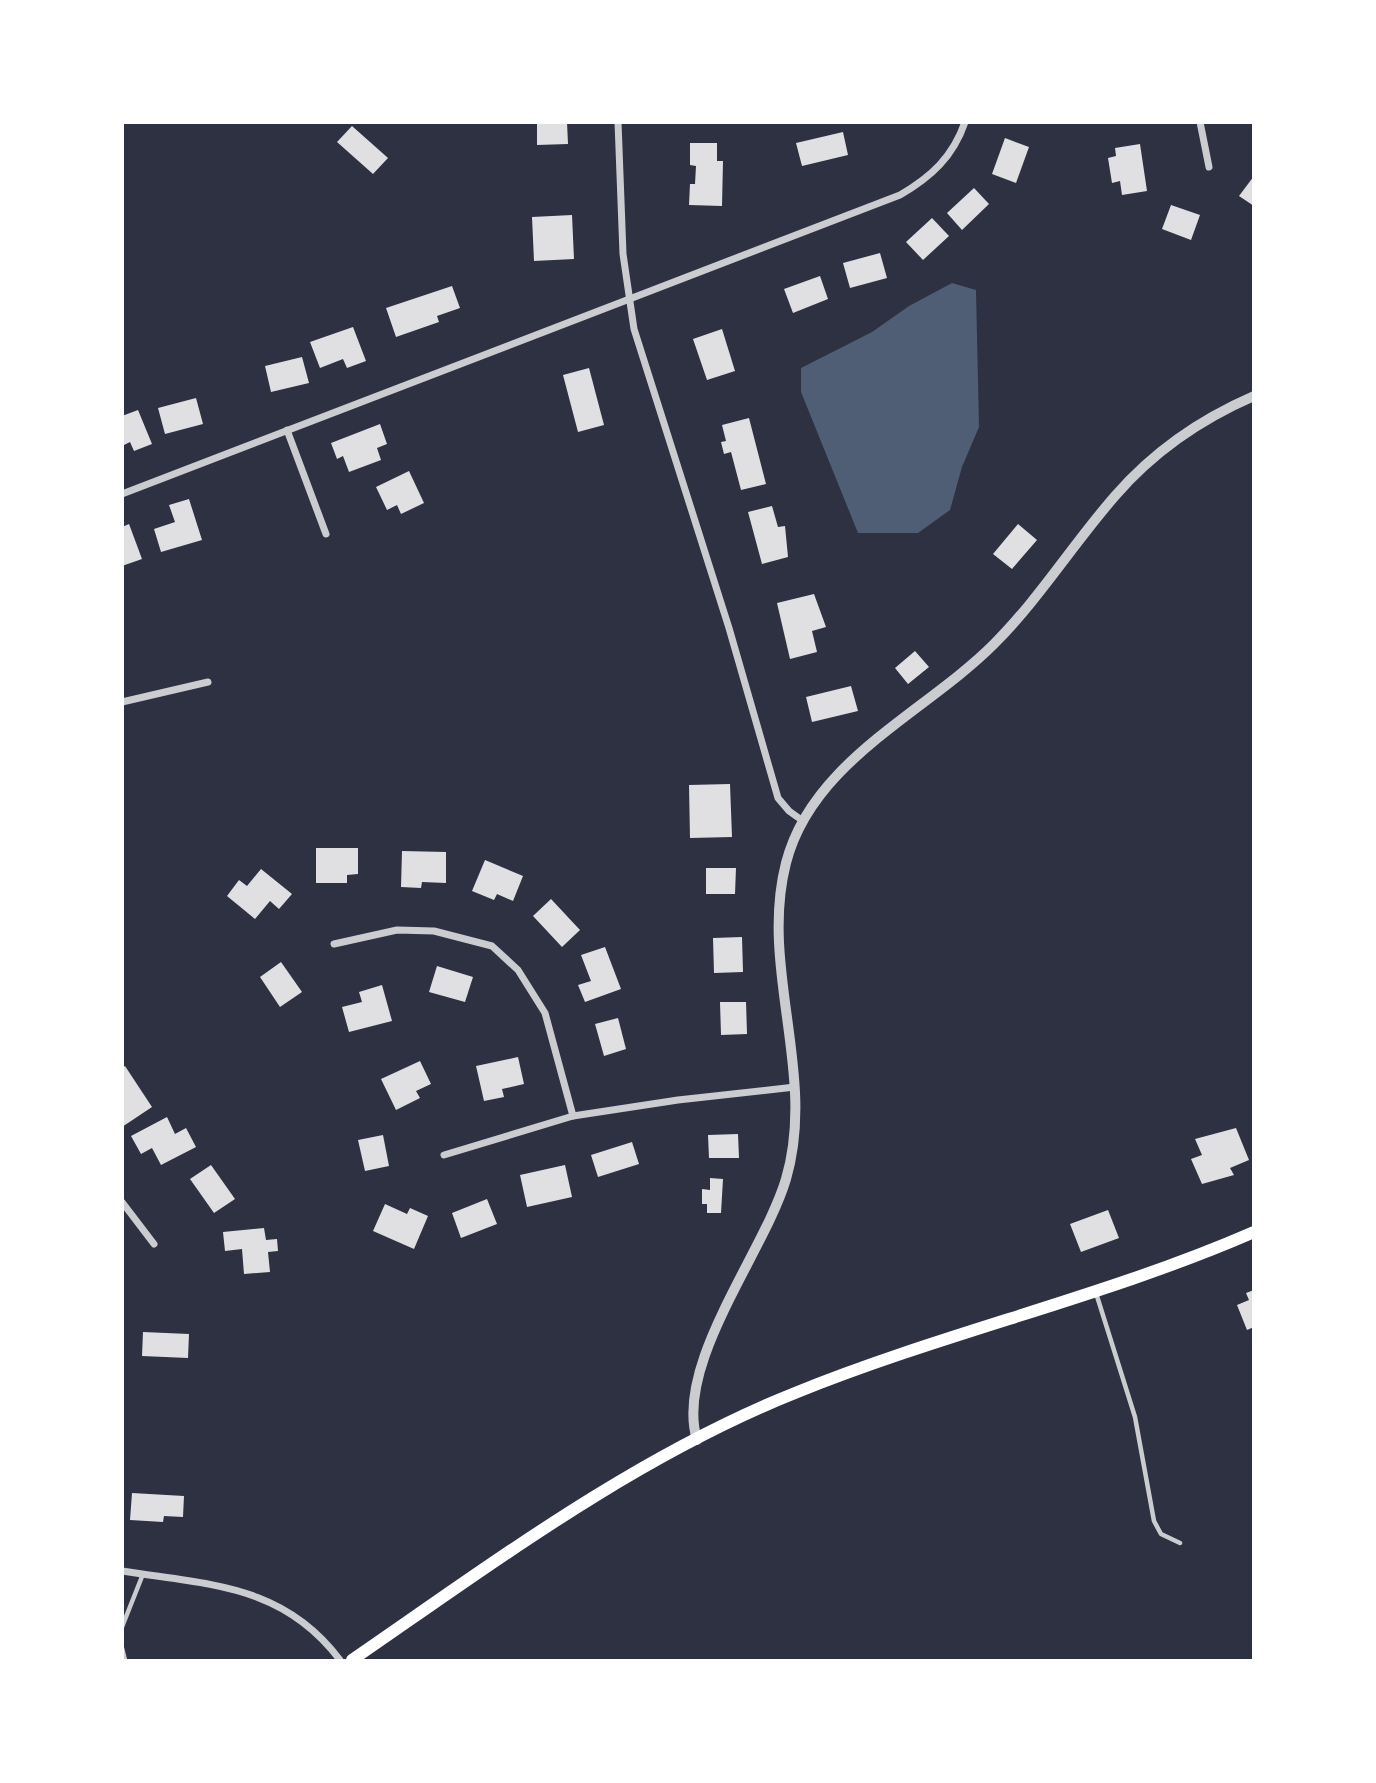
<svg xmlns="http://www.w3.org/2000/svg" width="1376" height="1783" font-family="Quicksand,sans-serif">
  <rect width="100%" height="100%" fill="#2d3142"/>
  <!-- water -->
  <polygon fill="#4f5d75" points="952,283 976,290 979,427 962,467 950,510 918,533 858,533 801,392 801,368 872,332 909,306"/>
  <!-- building -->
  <g fill="#e0e0e3">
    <polygon points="537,122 567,122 568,144 537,145"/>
    <polygon points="352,126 388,158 373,174 337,142"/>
    <polygon points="843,132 848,155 802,166 796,143"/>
    <polygon points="1005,138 1029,147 1016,183 992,174"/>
    <polygon points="690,143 717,143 717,161 723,161 722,206 689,205 690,184 695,184 696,166 690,165"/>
    <polygon points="1140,144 1147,191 1122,195 1120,181 1112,183 1108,158 1116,156 1115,148"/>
    <polygon points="1254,176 1254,206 1239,196"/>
    <polygon points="974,188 989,204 962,230 947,213"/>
    <polygon points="1171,205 1200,215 1191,240 1162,229"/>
    <polygon points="572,215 574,259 534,261 532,217"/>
    <polygon points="932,218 949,236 923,260 906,242"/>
    <polygon points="880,253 887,278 850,288 843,263"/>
    <polygon points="820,276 828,299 793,313 784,289"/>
    <polygon points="452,286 460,308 437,316 439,322 396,337 386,308"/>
    <polygon points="353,327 366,361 347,368 343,359 320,368 310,342"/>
    <polygon points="722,329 735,371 707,380 693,339"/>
    <polygon points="302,357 309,383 271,392 265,366"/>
    <polygon points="589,368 604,425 578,432 563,375"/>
    <polygon points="196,398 203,424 165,434 158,408"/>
    <polygon points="138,410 152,444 134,451 130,442 122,446 122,416"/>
    <polygon points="749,418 766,484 741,490 731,452 724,454 721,442 726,441 722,425"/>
    <polygon points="380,424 387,444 377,448 381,460 349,472 343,456 337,459 331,443"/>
    <polygon points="409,471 424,503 401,514 397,505 387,510 376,487"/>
    <polygon points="189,499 202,540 161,552 154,529 175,522 169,505"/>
    <polygon points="772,506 778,527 785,526 788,557 762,564 748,512"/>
    <polygon points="129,524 142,559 122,566 122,527"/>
    <polygon points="1018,524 1037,540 1012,569 993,554"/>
    <polygon points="814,594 826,627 812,631 817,652 790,659 777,603"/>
    <polygon points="915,651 929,667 908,684 895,668"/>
    <polygon points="851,686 858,711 812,722 806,697"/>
    <polygon points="730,784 732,837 690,838 689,785"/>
    <polygon points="316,848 358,848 358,874 347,875 347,883 316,883"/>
    <polygon points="402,851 446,852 446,883 422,882 421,888 401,887"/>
    <polygon points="485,860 523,876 513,901 497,894 494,900 472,891"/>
    <polygon points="706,868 736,868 735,894 706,894"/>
    <polygon points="261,869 292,894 279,909 270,901 255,919 227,896 239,880 247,886"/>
    <polygon points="551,899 580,930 562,947 533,916"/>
    <polygon points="742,937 743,972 714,973 713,938"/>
    <polygon points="605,947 621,989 585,1002 578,985 591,981 581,955"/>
    <polygon points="281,962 302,992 280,1007 260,977"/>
    <polygon points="437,966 473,977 465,1002 429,992"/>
    <polygon points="382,985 392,1021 349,1032 342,1007 362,1002 359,992"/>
    <polygon points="720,1002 746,1002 747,1034 721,1035"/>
    <polygon points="618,1018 626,1049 604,1056 595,1024"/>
    <polygon points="518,1057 524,1084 502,1089 504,1097 484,1101 476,1066"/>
    <polygon points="420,1061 431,1084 416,1091 420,1098 396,1110 381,1079"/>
    <polygon points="125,1066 152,1107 122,1127 122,1068"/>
    <polygon points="167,1117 175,1134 186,1128 196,1147 161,1165 152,1148 141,1154 131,1136"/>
    <polygon points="1236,1128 1249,1160 1230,1168 1234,1175 1202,1184 1191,1159 1202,1155 1195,1139"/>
    <polygon points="738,1134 739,1158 709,1158 708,1135"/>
    <polygon points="383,1135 389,1166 365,1171 358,1140"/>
    <polygon points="632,1142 639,1164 598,1177 591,1155"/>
    <polygon points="211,1165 235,1199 214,1213 190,1179"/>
    <polygon points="565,1165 572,1197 527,1207 520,1175"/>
    <polygon points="710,1178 723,1179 721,1213 707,1213 707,1204 702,1204 702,1189 710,1190"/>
    <polygon points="487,1199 497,1224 461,1238 452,1213"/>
    <polygon points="385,1204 407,1214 410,1208 428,1216 414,1249 373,1231"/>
    <polygon points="1108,1210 1119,1238 1081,1252 1070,1224"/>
    <polygon points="264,1228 266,1240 277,1239 278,1251 268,1252 270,1272 244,1274 242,1249 225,1251 223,1232"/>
    <polygon points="1254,1290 1254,1327 1247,1330 1237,1305 1249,1300 1246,1293"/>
    <polygon points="143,1332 189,1334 188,1358 142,1356"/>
    <polygon points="132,1493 184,1496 183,1517 164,1516 163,1522 130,1520"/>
  </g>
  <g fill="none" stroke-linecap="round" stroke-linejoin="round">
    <!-- service -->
    <g stroke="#caccd0" stroke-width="4.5">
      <polyline points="1096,1293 1135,1417 1154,1521 1161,1534 1180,1543"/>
      <polyline points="122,1627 143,1574"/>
      <polyline points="122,1648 125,1660"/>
    </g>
    <!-- minor -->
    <g stroke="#caccd0" stroke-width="7">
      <polyline points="618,122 623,254 634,329 729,628 778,798 789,811 803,821"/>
      <polyline points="1200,122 1209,167"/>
      <polyline points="287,430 326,534"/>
      <path d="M122,494L900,195C931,177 953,157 965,122"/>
      <polyline points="122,702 208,682"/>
      <polyline points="334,944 397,930 434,931 492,946 518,970 545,1013 573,1116"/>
      <polyline points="444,1155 573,1116 678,1100 795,1087"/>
      <polyline points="122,1202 154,1244"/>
      <path d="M122,1571C209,1585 283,1584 340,1660"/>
    </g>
    <!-- tertiary -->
    <path stroke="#caccd0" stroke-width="10" d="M697,1440C674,1364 764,1253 786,1179C817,1074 759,968 786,863C812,761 925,713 994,644C1039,599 1073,544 1115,496C1153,452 1201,419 1254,396"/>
    <!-- secondary -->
    <path stroke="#fff" stroke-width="12" d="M352,1660C493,1563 635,1457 795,1393C945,1332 1105,1297 1254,1232"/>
  </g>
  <!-- border -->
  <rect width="1376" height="1783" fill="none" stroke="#ffffff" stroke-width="248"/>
</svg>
